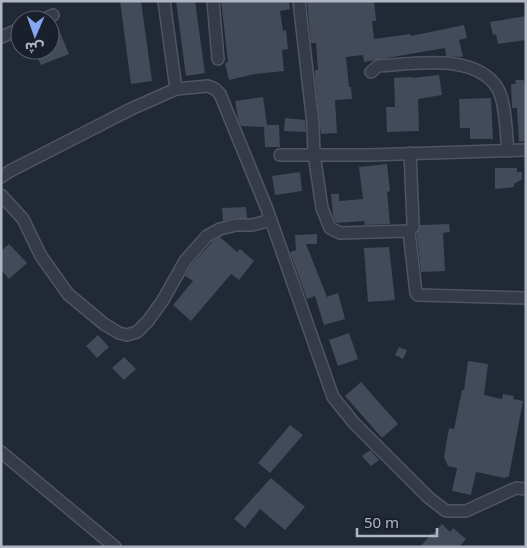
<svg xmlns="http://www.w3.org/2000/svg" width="527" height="548" font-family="'Noto Sans','Noto Sans Arabic',sans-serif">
  <rect width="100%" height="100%" fill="#212836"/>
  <!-- building -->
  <g fill="#434b5b">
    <polygon points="120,1 141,1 152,81 131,84"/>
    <polygon points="176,1 195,1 205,73 186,76"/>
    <polygon points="221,1 289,1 290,9 280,11 283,31 286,30 288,49 282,50 284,71 255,74 229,80 225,63 228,62"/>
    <polygon points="307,1 374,1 376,21 372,21 374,39 410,34 411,36 464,25 467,38 459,40 463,57 446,56 445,48 364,62 363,55 346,57 349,87 351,87 352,99 335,100 337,133 321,134 315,78 315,70 318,70 316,43 311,43"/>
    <polygon points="526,16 526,40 498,44 496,34 493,35 490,22"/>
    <polygon points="57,25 69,54 41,65 34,50 50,50 50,28"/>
    <polygon points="439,75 442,95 418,99 419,131 387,132 386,107 395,107 394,78 412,77 412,78"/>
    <polygon points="515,80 524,80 524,83 526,83 526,141 519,142 517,108 512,108 511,84 516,84"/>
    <polygon points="263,97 267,125 279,125 280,147 265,147 264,127 241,126 238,118 235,101"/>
    <polygon points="491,98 493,139 470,139 470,128 460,128 459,99"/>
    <polygon points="285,118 305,120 306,132 284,131"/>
    <polygon points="387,164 390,191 387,192 390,224 365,225 364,221 336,223 333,215 331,194 339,194 339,201 363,199 359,167"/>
    <polygon points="495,168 517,168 517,172 522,172 522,179 514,184 514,187 495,189"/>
    <polygon points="300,172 302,191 275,195 272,176"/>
    <polygon points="246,207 247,218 236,218 223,221 222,208"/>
    <polygon points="449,224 450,232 443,233 445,271 421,272 417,234 420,225"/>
    <polygon points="317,234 317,244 306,244 327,297 338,293 345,319 324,325 315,296 307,299 290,252 296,250 295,235"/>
    <polygon points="220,237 237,252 240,249 254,261 239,280 231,274 191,321 173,305 193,281 185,276 191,265 213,241"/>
    <polygon points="9,244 27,263 9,279 1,270 1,251"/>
    <polygon points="389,247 395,300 368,302 364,248"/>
    <polygon points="349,333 358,359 338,366 329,340"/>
    <polygon points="98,335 109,347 97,358 86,346"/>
    <polygon points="399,347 407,350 403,359 395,355"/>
    <polygon points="124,357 136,369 124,380 112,368"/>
    <polygon points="468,361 488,364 484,395 502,399 503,394 514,396 513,399 523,401 509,476 505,478 476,472 471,495 452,491 457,468 448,466 444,457 449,428 454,429 462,390 464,390"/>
    <polygon points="361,382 398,424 382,438 345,396"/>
    <polygon points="290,425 303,435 270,473 258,463"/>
    <polygon points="370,450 379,460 371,466 362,456"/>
    <polygon points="271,478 305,507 285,530 260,509 245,528 234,519"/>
    <polygon points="442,524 450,532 453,528 466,539 459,547 420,547 432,533 433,534"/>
  </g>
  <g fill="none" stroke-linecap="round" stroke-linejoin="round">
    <defs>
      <g id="street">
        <polyline points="164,1 176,89"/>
        <polyline points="213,1 218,59"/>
        <polyline points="299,1 313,124 314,154 322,208 330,228 340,233 409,231"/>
        <polyline points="42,20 53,15"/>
        <polyline points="1,37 20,29"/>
        <path d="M371,72L378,66C413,64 476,52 498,89C506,104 506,134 508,151"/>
        <polyline points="410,153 413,222 413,227 409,231 416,293 418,295 526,298"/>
        <polyline points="280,155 368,155 526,150"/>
        <polyline points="1,177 10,171 131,109 176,89 208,86 215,89 220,94 267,209 333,397 354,423 428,497 446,511 466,511 516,488 526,489"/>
        <polyline points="1,195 23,219 41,256 68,294 104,324 119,333 127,335 137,332 148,321 163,300 185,261 207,236 220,229 236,225 252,225 271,220"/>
        <polyline points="1,452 115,547"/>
      </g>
    </defs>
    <!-- street casing -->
    <use href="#street" stroke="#4f5561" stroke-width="14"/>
    <!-- street -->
    <use href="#street" stroke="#353b47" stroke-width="11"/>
  </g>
  <!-- border -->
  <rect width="527" height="548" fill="none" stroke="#afb5c3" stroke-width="5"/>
  <!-- north arrow -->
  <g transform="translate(35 35) rotate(182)"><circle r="24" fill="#1a202b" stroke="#565c68"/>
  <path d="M0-4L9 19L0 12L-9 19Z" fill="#87a6f1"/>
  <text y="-8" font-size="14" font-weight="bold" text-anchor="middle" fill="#afb5c3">ش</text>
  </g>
  <!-- scale -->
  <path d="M357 528v8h80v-8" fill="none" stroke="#afb5c3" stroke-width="2.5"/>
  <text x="364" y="528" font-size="15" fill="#afb5c3" stroke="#1a202b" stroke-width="4" paint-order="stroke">50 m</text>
</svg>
